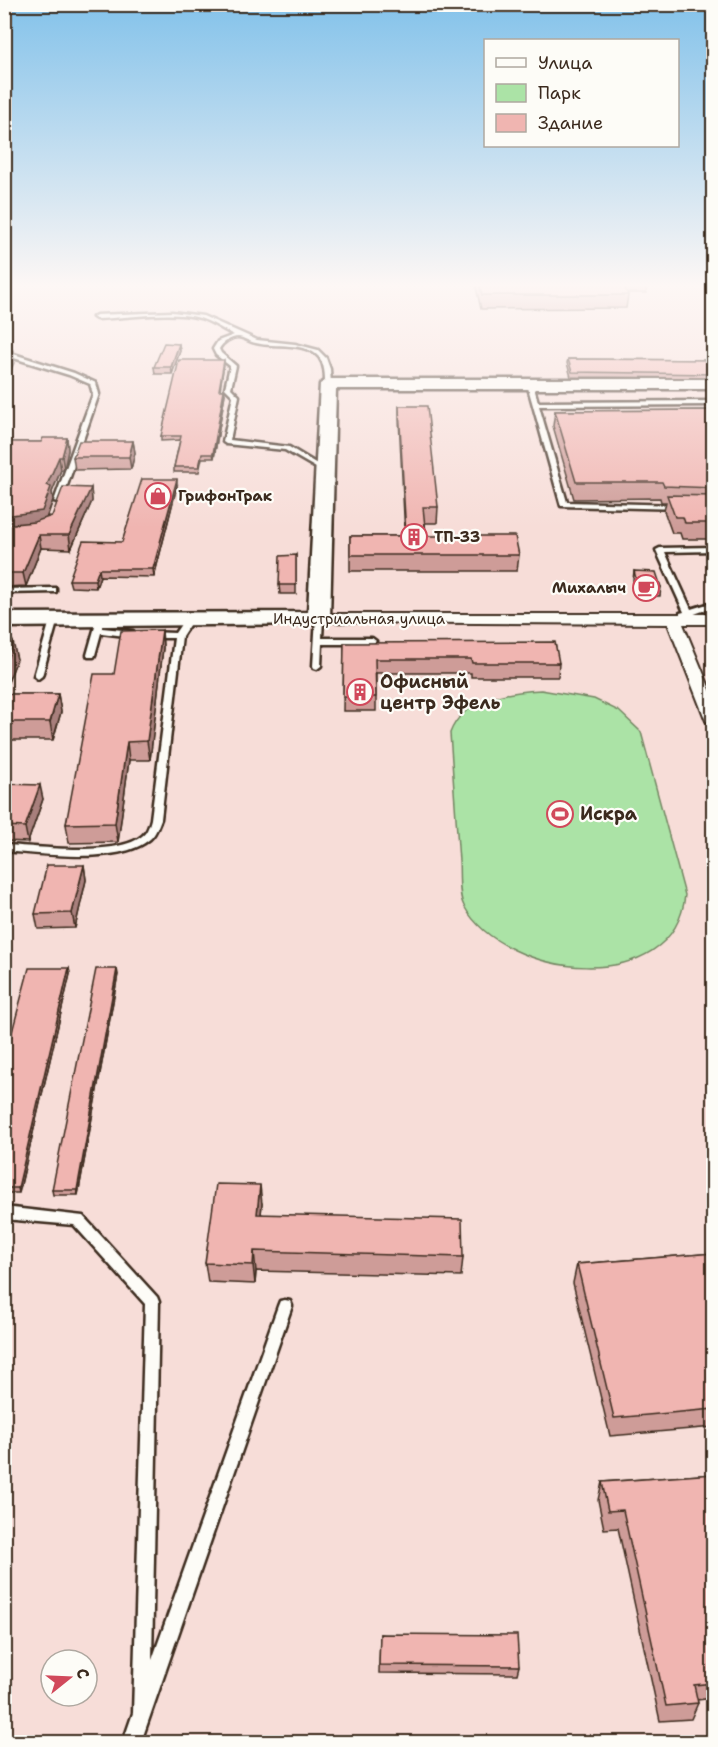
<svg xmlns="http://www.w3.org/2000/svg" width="718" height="1747" font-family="'Shantell Sans',sans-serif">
  <rect width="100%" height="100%" fill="#faeee9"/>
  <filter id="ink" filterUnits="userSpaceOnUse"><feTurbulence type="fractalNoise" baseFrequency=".0167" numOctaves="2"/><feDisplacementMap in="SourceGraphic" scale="12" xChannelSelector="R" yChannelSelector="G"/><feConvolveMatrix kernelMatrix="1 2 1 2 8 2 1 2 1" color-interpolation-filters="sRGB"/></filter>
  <g filter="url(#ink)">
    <!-- built -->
    <path fill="#f7ddd8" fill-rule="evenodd" d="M5,283H713V1742H5ZM51,1660H87V1696H51Z"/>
    <!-- green -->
    <path fill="#abe3a6" stroke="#738662" stroke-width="1.5" d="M541,690L594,699L619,711L641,732L685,895C675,999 504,979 464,906C458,895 460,874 459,861C456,818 453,776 450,733C463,698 507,692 541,690Z"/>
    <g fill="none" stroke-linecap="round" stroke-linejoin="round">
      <defs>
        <g id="lane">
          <path d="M172,312L203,316L257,340L295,344L318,350L326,358L330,369L331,384L328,386L325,384C325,375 325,365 319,357C305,341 275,348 256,343C250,342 243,337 238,337C231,337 222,343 219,349L221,353L236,366L231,388L239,396L230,440L289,447L327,470V472H323L285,450L226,444L223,442L233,396L225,388L230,366L216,355L213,349L218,341L234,335C222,329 212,322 200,318C172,310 126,318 96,319L93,317L96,315Z"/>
          <polygon points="4,351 74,373 96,383 99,394 61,503 54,501 93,394 90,384 69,375 4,355"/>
          <polygon points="530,382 533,384 538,402 714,401 714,405 539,406 567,502 679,505 682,505 682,509 561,506 527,384"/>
          <polygon points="714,547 714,551 665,552 691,609 714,602 714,607 686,617 680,617 680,613 684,612 656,550 660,548"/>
          <polygon points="53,588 56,588 56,592 4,593 4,589"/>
          <polygon points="51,617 57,617 58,619 42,676 38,679 34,676"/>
          <path d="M186,617H192L193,619L182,636L161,819C158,826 156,834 150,839C120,865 43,854 4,851V845C35,846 126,859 146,832C148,829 150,823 151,819L174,638H148L144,635L148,632L175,633Z"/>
          <polygon points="316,617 322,617 323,619 322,638 372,638 376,641 372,644 322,644 321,666 317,669 314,668 313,666"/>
          <polygon points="96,623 102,623 102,628 133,631 137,634 133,637 101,633 95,655 94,657 88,657 87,655"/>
          <polygon points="4,1207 83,1216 157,1297 159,1302 152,1660 278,1306 280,1301 285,1300 290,1301 292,1306 141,1742 123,1742 133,1713 145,1304 74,1225 4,1219"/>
        </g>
        <polygon id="street" points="319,614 714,614 714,624 683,624 714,699 714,726 706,721 668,624 314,622 311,619"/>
        <polygon id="secondary" points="328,379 714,379 714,389 336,389 330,619 327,624 4,627 4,613 308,612 320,384"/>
      </defs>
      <!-- lane casing -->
      <use href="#lane" stroke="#3b2a1e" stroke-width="5"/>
      <!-- street casing -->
      <use href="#street" stroke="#3b2a1e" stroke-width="4"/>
      <!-- secondary casing -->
      <use href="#secondary" stroke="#3b2a1e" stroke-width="5"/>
      <!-- lane -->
      <use href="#lane" fill="#fdfcf7" fill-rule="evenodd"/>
      <!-- street -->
      <use href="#street" fill="#fdfcf7" fill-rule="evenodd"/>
      <!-- secondary -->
      <use href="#secondary" fill="#fdfcf7" fill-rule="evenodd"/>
    </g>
    <!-- wall -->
    <g fill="#ce9c98" stroke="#3b2a1e" stroke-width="1.5">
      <polygon points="475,283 647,283 646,293 627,293 628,295 626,308 481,309"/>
      <polygon points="179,344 180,351 172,374 155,374 154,367"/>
      <polygon points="568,359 714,360 714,378 571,377 567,363"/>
      <polygon points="224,360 224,364 220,390 224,390 225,394 214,458 202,458 199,472 174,472 174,467 180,440 161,441 161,436"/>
      <polygon points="399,406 438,507 437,523 425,523 426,536 519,555 517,571 350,571 350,536 405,536 399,420"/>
      <polygon points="714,410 714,539 682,539 680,533 672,533 664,511 666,502 661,502 660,498 574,499 553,426 555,411"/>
      <polygon points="67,438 68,450 64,470 61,470 52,492 53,500 47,518 52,516 91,488 92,501 71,549 41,548 26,586 4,587 4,442 41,442"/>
      <polygon points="133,441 135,453 131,469 75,470 73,457"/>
      <polygon points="177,486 154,577 100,576 96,588 71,587 69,580 122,542"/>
      <polygon points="296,555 296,594 280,594 279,585"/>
      <polygon points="634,571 661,587 660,596 637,596 633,580"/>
      <polygon points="162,630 163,648 150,760 129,760 118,842 69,843 66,824 114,674"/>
      <polygon points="4,642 17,659 8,682 4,682"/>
      <polygon points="344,643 559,663 558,677 471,677 471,673 376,673 376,711 343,711"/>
      <polygon points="4,694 58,694 61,712 53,740 4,740"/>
      <polygon points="4,784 43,799 28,842 4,841"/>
      <polygon points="84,865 86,880 75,928 38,929 35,914"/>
      <polygon points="69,968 70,974 19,1193 4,1193 4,1051 7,1051"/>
      <polygon points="118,974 78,1195 53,1195 52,1190"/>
      <polygon points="262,1204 261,1214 463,1257 461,1276 256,1271 255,1284 208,1282 205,1263"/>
      <polygon points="714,1253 714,1427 610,1436 573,1283 577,1264"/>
      <polygon points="714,1474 714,1698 697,1700 698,1703 691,1719 660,1721 618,1528 604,1529 598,1500 602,1482"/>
      <polygon points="380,1634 519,1666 517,1674 379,1673"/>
    </g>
    <!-- shaded-wall -->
    <g fill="#a87f7c" stroke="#3b2a1e" stroke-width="1.5">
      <polygon points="179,344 180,351 172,374 171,367"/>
      <polygon points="13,351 14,363 4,384 4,368"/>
      <polygon points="224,360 224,364 219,394 219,390"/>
      <polygon points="224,390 225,394 214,458 213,454"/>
      <polygon points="67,438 68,450 64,470 62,457"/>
      <polygon points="133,441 135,453 131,469 129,457"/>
      <polygon points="59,457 61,470 52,492 53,500 44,524 4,530 4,516 47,485"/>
      <polygon points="177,479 177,486 154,577 153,569"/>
      <polygon points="91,488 92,501 71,549 69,535"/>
      <polygon points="39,535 41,548 26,586 23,573"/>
      <polygon points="99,569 100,576 96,588 95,580"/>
      <polygon points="162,630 163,648 150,760 147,741"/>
      <polygon points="13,642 17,659 8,682 5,665"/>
      <polygon points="58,694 61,712 53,740 50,722"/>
      <polygon points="127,742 129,760 118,842 115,823"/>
      <polygon points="40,785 43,799 28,842 25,827"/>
      <polygon points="84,865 86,880 75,928 72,913"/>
      <polygon points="69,968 70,974 19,1193 18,1188"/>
      <polygon points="117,969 118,974 78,1195 77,1190"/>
      <polygon points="260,1185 262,1204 259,1233 257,1214"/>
      <polygon points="254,1251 256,1271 255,1284 253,1265"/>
    </g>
    <!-- building -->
    <g fill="#f0b5b1" stroke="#3b2a1e" stroke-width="1.5">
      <polygon points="479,283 622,283 628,295 482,295"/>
      <polygon points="164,343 179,344 171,367 154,367"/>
      <polygon points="4,351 13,351 4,368"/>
      <polygon points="568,359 714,360 714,374 572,372"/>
      <polygon points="179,360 224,360 219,390 224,390 213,454 202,454 199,467 174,467 181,436 161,436"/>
      <polygon points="399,406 427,406 438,507 423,507 426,536 515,536 519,555 350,555 350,536 406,536"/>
      <polygon points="714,410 714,488 664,486 662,482 576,482 555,411"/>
      <polygon points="43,438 67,438 62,457 59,457 47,485 51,487 42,511 4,516 4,442 41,442"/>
      <polygon points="79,441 133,441 129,457 73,457"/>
      <polygon points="142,479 177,479 153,569 99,569 95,580 69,580 83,541 122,542"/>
      <polygon points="63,487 91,488 69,535 39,535 23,573 4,573 4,554 7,548 4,548 4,525 34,522 52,516"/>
      <polygon points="667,495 714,496 714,523 685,523 683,517 675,517"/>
      <polygon points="296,555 296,585 279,585 280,556"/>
      <polygon points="634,571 656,572 661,587 638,587"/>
      <polygon points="162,630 147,741 127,742 115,823 66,824 94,674 114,674 121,631"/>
      <polygon points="4,642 13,642 5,665 4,665"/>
      <polygon points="555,642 559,663 472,663 471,659 375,659 376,697 343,697 344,643"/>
      <polygon points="4,694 58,694 50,722 4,722"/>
      <polygon points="4,784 40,785 25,827 4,826"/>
      <polygon points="47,865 84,865 72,913 35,914"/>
      <polygon points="29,968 69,968 18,1188 4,1188 4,1051 7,1051"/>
      <polygon points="96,969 117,969 77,1190 52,1190"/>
      <polygon points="216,1184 260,1185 257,1214 462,1219 463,1257 254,1251 253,1265 205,1263"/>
      <polygon points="714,1253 714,1409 614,1418 577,1264"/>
      <polygon points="714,1474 714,1683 694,1685 698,1703 666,1706 623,1510 608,1511 602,1482"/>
      <polygon points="380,1634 517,1635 519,1666 379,1665"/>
    </g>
  </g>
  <!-- sky -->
  <linearGradient id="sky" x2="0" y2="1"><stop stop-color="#83c2ea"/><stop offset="0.54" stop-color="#fdf7f5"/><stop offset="1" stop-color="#fdf7f5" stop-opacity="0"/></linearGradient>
  <rect width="718" height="528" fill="url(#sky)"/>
  <!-- icons -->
  <defs>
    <symbol id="shop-ring" viewBox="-11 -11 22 22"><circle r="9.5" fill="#fdfcf7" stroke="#d1495b" stroke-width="1.5"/><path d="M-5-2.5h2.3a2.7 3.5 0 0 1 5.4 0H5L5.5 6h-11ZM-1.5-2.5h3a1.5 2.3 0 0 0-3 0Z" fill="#d1495b"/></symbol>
    <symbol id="building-ring" viewBox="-11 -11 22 22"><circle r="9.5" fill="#fdfcf7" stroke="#d1495b" stroke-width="1.5"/><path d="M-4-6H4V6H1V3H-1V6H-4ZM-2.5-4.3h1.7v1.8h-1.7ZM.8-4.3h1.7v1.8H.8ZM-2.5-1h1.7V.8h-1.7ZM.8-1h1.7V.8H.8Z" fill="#d1495b"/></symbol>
    <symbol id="cafe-ring" viewBox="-11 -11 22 22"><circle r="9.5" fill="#fdfcf7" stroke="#d1495b" stroke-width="1.5"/><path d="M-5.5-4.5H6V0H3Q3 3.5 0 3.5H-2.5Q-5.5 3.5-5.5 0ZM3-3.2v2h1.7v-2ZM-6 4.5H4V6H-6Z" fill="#d1495b"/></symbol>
    <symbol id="stadium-ring" viewBox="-11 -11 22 22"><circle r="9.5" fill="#fdfcf7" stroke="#d1495b" stroke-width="1.5"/><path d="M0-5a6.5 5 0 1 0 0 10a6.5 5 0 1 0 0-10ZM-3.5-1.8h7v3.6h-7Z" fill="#d1495b"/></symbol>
  </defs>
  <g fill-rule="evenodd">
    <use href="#shop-ring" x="143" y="481" width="30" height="30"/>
    <use href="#building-ring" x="399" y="522" width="30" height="30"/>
    <use href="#cafe-ring" x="631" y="573" width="30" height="30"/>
    <use href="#building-ring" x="345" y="677" width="30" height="30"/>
    <use href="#stadium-ring" x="545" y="799" width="30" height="30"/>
  </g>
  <g text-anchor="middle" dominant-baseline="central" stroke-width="4.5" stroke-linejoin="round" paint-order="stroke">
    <!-- far-poi labels -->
    <g font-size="15" font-weight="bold" fill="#3b2a1e" stroke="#fdfcf7" text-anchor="start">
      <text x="178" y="496">ГрифонТрак</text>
      <text x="434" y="537">ТП-33</text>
      <text x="626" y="588" text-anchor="end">Михалыч</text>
    </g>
    <!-- far-street labels -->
    <g font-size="15" fill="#3b2a1e" stroke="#fdfcf7">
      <text x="359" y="619">Индустриальная улица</text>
    </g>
    <!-- poi labels -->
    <g font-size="18" font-weight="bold" fill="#3b2a1e" stroke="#fdfcf7" text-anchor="start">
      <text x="380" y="682">Офисный<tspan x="380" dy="21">центр Эфель</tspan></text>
      <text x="580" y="814">Искра</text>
    </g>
  </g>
  <!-- margin -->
  <rect width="718" height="1747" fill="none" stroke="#fdfcf7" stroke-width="24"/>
  <rect x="12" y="12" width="694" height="1723" fill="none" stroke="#3b2a1e" stroke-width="2" filter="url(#ink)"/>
  <!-- legend -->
  <rect x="484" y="39" width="195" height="108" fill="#fdfcf7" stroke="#afa8a0" stroke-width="1.5"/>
  <rect x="496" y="58" width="30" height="9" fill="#fdfcf7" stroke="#afa8a0" stroke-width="1.5"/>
  <text x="538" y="69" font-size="18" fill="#3b2a1e">Улица</text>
  <rect x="496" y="84" width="30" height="18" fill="#abe3a6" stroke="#afa8a0" stroke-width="1.5"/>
  <text x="538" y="99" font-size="18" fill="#3b2a1e">Парк</text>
  <rect x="496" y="114" width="30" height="18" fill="#f0b5b1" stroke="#afa8a0" stroke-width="1.5"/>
  <text x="538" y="129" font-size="18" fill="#3b2a1e">Здание</text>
  <!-- north arrow -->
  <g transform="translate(69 1678) rotate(72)"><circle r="28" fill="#fdfcf7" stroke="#afa8a0" stroke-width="1.5"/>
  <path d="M0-4.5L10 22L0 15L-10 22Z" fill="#d1495b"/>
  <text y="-9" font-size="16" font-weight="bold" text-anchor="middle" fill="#3b2a1e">С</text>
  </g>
</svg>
